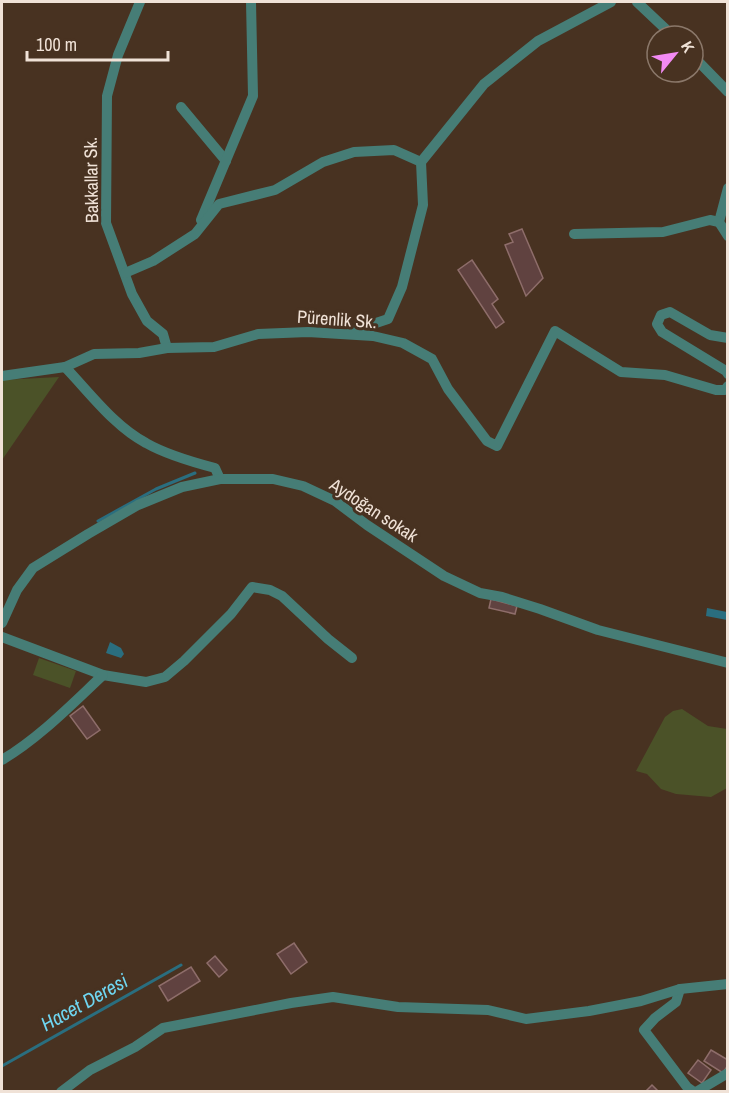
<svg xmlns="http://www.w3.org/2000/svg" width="729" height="1093" font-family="'Archivo Narrow',sans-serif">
  <rect width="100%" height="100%" fill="#483221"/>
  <!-- green -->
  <g fill="#4b5228">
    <polygon points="59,377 2,460 2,380"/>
    <polygon points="39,658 76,671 70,688 33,675"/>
    <polygon points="682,709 708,726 727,729 727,788 711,797 676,794 661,789 647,774 636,771 665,717 673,711"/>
  </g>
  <!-- water -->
  <g fill="#2a6e7f">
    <polygon points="707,608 727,612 727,620 706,616"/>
    <polygon points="110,642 121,648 124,654 121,658 106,653"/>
  </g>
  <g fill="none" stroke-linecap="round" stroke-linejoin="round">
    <!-- stream -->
    <g stroke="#2a6e7f" stroke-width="3">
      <polyline points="98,521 156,489 195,473"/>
      <polyline points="2,1066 181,965"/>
    </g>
  </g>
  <!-- building -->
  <g fill="#604240" stroke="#8e6d6a" stroke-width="1.5">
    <polygon points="522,229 543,278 526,296 505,245 513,242 509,234"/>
    <polygon points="472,260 498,299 492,304 504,322 496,328 458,270"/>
    <polygon points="491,599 517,606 515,614 489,608"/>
    <polygon points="83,706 100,730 87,739 70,716"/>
    <polygon points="294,943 307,962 291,974 277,954"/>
    <polygon points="215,956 227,970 219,977 207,963"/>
    <polygon points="191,967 200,981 168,1001 159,986"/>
    <polygon points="711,1050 728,1060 728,1065 723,1073 704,1061"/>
    <polygon points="698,1060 711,1070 702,1083 688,1073"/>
    <polygon points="652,1085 659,1092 645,1092"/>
  </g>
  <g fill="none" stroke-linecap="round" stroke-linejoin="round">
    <!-- street -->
    <g stroke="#467d76" stroke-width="10">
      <polyline points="140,2 118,55 107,96 106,223 132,294 147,321 163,334 167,348"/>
      <polyline points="637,2 673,36"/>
      <polyline points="693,56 728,92"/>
      <polyline points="181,107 226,161"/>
      <polyline points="728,188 719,222 728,236"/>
      <polyline points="201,220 253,96 251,2"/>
      <polyline points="574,234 663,232 710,220 719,222"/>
      <polyline points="125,273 153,261 195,234 219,204 275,190 323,162 354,152 394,150 421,162"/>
      <polyline points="349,332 388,319 402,287 423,205 421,162 484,84 538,41 611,2"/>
      <polyline points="728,338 710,335 670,312 661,315 657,324 662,332 726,371 728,374"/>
      <path d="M65,367C90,393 114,426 146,443C167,455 192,462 215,468L220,479"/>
      <polyline points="2,376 65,367 94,354 139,353 167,348 214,347 258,334 308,332 373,336 403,343 432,359 448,389 487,441 497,446 555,331 621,372 665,375 716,390 725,390 728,386"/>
      <polyline points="2,623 17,590 33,568 88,534 138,505 182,487 220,479 273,479 303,486 335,501 367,525 444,576 480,593 502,597 540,609 598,630 728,663"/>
      <polyline points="2,637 103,675 146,682 165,677 184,661 231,614 252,587 270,590 282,596 328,639 352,658"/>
      <path d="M2,760C39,738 71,705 103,675"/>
      <polyline points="680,989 676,1002 655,1018 644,1030 687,1087 694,1092"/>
      <polyline points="61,1092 90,1070 135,1047 163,1028 291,1003 333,997 398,1007 488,1010 526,1019 589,1011 641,1001 680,989 728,984"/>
      <polyline points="696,1092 728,1073"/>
    </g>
  </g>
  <g text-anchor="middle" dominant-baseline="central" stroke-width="6" stroke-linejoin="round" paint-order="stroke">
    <!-- street labels -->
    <g font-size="18" fill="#f0e2d7" stroke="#483221">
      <text transform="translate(91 180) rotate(-91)">Bakkallar Sk.</text>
      <text transform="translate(337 319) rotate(4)">Pürenlik Sk.</text>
      <text transform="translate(374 510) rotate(33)">Aydoğan sokak</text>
    </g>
    <!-- water labels -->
    <g font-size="20" font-style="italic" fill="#6fd6f1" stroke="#483221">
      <text transform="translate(84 1002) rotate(-29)">Hacet Deresi</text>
    </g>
  </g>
  <!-- border -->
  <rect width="729" height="1093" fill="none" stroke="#f0e2d7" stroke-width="6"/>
  <!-- north arrow -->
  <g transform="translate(675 54) rotate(60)"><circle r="28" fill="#483221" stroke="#8b786a" stroke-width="1.5"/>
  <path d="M0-4.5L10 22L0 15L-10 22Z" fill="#f28af3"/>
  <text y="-9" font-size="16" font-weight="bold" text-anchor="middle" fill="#f0e2d7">K</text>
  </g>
  <!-- scale -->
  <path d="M27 51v9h141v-9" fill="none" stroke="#f0e2d7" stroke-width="3"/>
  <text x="36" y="51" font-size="18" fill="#f0e2d7" stroke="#483221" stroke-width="4.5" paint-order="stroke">100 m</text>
</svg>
